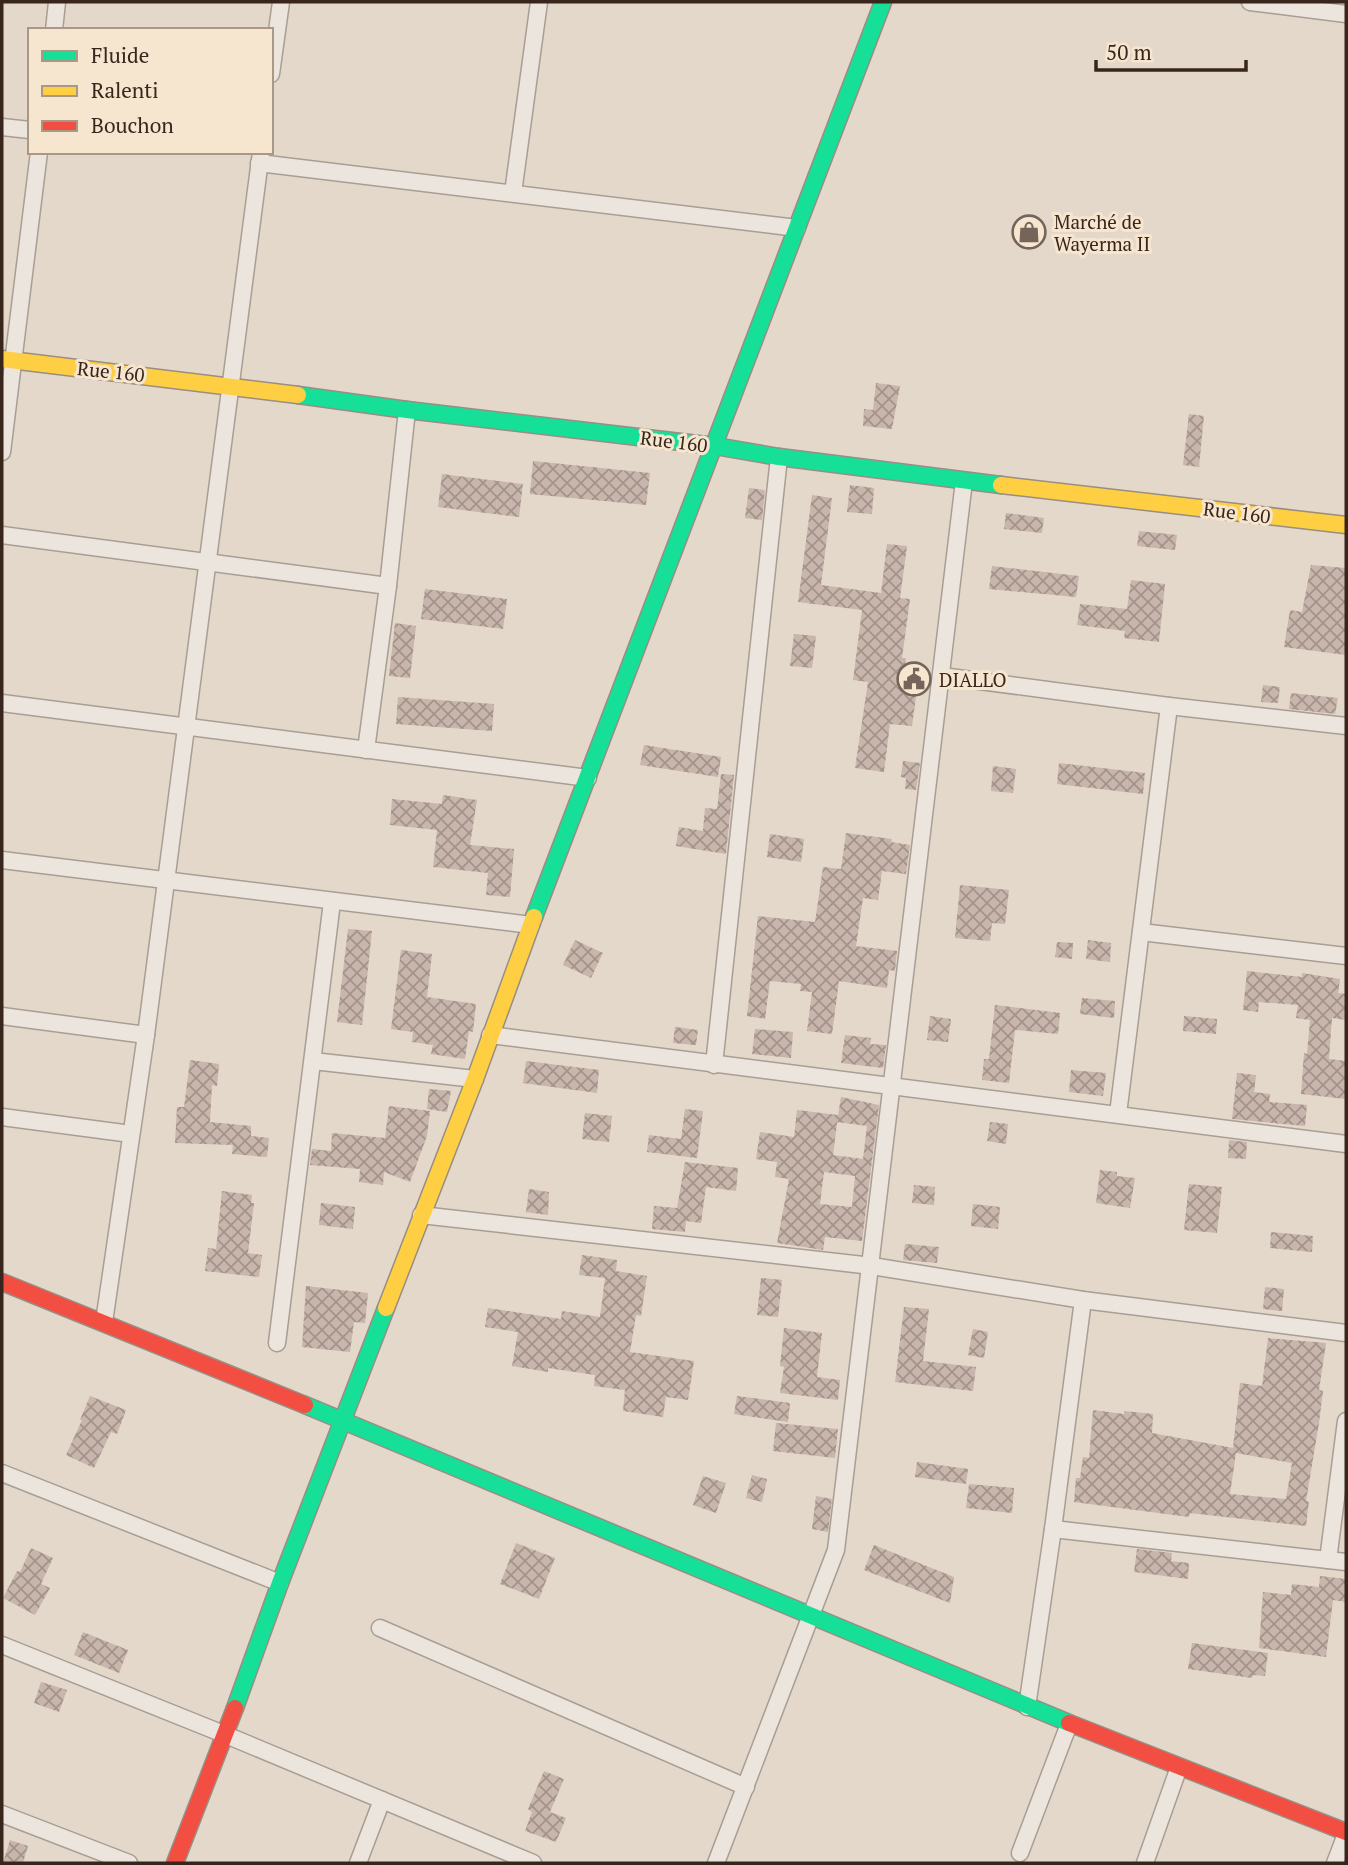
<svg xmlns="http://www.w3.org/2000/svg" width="1348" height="1865" font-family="'PT Serif',serif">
  <defs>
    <pattern id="building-cross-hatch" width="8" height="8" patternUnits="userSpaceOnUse" patternTransform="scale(1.75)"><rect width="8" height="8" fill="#c8b5ab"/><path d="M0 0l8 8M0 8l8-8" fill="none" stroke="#a3938a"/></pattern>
  </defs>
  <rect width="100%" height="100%" fill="#e4d8ca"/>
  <!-- building -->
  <g fill="url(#building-cross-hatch)" fill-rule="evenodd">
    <polygon points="876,383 900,386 892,429 863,426 864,409 873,410"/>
    <polygon points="1189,414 1204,416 1199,467 1183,465"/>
    <polygon points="533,461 650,473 646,505 530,494"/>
    <polygon points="442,474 523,484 519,517 438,507"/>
    <polygon points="850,485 874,488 872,514 847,512"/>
    <polygon points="749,488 765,490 762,520 745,518"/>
    <polygon points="812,495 832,498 821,585 881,593 887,544 907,546 900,598 910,599 902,658 906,658 902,687 917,689 912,726 890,724 884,772 855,768 868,682 853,680 862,610 798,602"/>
    <polygon points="1006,513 1044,518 1042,533 1004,529"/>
    <polygon points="1139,531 1177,535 1175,550 1137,546"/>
    <polygon points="1311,565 1346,568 1346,655 1284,647 1290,610 1302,612"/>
    <polygon points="992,566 1079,576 1076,597 989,589"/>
    <polygon points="1131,580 1165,584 1159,642 1124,638 1125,631 1077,625 1080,604 1127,609"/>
    <polygon points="425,589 507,599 503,629 421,619"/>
    <polygon points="395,623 416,626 410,678 389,676"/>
    <polygon points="794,634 816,636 812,668 790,666"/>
    <polygon points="1263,685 1280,687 1278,703 1261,702"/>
    <polygon points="1291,693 1338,698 1335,714 1289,709"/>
    <polygon points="398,697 494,704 492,731 396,724"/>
    <polygon points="644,745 721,757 718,777 640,765"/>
    <polygon points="903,761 920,763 916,790 905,789 906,778 901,777"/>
    <polygon points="1059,763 1145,773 1143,794 1057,784"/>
    <polygon points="993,766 1016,769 1013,793 991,791"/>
    <polygon points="721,774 734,775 726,854 676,846 679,827 703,831 705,808 717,809"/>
    <polygon points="443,795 477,800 470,845 514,849 510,897 486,895 488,873 433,867 437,830 390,825 392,799 442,804"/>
    <polygon points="846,833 892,839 891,842 910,845 906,874 882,871 878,900 863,898 856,946 897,951 895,971 889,970 887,988 839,981 832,1034 807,1031 812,992 800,991 801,984 770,981 765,1019 747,1016 758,916 815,922 823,867 841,869"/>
    <polygon points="770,834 804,839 801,862 767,857"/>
    <polygon points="960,885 1009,890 1005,924 992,923 990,941 955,938"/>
    <polygon points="348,929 372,931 362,1025 337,1022"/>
    <polygon points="575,940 603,953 591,978 563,965"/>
    <polygon points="1088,940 1111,943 1110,962 1086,959"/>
    <polygon points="1057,942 1073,943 1072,959 1055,957"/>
    <polygon points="401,950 432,954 427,997 476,1004 473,1032 469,1031 465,1059 431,1054 433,1045 412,1042 413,1032 391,1029"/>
    <polygon points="1247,971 1302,977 1302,973 1340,979 1338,993 1346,994 1346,1020 1332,1018 1329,1059 1346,1061 1346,1099 1301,1094 1304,1053 1307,1054 1310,1020 1296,1018 1298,1005 1259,1002 1258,1012 1243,1010"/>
    <polygon points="1082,998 1115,1001 1114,1018 1080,1014"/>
    <polygon points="995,1005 1060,1013 1058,1034 1015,1030 1009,1083 982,1080 984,1059 989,1059"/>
    <polygon points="930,1016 951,1019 948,1042 927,1040"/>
    <polygon points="1184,1016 1217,1019 1216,1034 1183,1031"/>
    <polygon points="675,1027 698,1030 696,1045 673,1043"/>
    <polygon points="755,1029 793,1032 791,1058 752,1054"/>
    <polygon points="845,1035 871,1038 870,1044 886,1045 883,1068 841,1063"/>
    <polygon points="190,1060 219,1064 217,1086 212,1085 210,1122 251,1126 251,1136 269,1138 267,1157 232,1154 233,1145 175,1143 177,1107 184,1107"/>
    <polygon points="526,1061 599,1070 597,1093 523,1083"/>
    <polygon points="1071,1070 1106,1073 1103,1096 1069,1092"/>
    <polygon points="1237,1073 1256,1075 1254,1092 1270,1094 1269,1102 1307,1105 1305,1126 1232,1119"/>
    <polygon points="429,1089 451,1091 447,1112 427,1109"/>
    <path d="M841,1097L879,1105L862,1241L825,1237L823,1250L777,1243L789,1179L775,1177L777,1162L756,1159L760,1132L794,1137L797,1110L838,1115L833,1155L863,1159L867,1126L837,1122ZM824,1172L855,1176L852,1207L820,1204Z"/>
    <polygon points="389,1106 430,1111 427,1136 410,1182 384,1172 383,1185 359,1182 360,1169 310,1165 312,1149 331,1151 332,1133 385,1138"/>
    <polygon points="685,1109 703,1111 697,1158 647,1152 649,1135 681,1139"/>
    <polygon points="585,1113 612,1116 609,1142 582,1139"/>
    <polygon points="990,1122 1008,1124 1006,1144 987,1141"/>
    <polygon points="1229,1140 1247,1142 1246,1159 1228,1158"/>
    <polygon points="685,1162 738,1168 736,1191 706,1187 701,1223 686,1221 685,1232 652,1229 654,1206 677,1208"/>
    <polygon points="1100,1170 1117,1172 1117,1176 1135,1178 1130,1208 1096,1203"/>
    <polygon points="1189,1184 1222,1187 1217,1233 1184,1230"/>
    <polygon points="914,1185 935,1187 934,1205 912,1203"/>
    <polygon points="529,1189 549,1192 548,1215 526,1212"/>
    <polygon points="222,1191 252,1195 251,1203 254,1203 248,1253 262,1255 259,1277 205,1271 208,1248 216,1249"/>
    <polygon points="321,1203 355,1207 353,1229 319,1225"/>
    <polygon points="973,1204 1000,1207 998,1229 971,1226"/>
    <polygon points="1271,1232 1313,1236 1312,1252 1270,1248"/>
    <polygon points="905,1244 939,1247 937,1263 903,1260"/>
    <polygon points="582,1255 617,1260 616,1271 647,1276 641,1316 636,1315 630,1352 694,1361 688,1400 666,1397 663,1417 623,1411 625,1390 594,1386 595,1375 548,1368 548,1372 512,1366 518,1332 485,1327 488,1308 561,1319 562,1311 600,1317 605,1278 579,1275"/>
    <polygon points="761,1278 782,1280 778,1317 757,1315"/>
    <polygon points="306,1286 368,1293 365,1323 354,1322 350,1352 302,1347"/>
    <polygon points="1265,1287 1284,1289 1282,1311 1263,1309"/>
    <polygon points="904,1307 929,1309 923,1361 976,1367 973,1391 895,1382"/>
    <polygon points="784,1328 822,1333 817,1377 840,1380 838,1400 780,1393 784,1367 780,1366"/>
    <polygon points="973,1329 988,1332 984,1358 968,1355"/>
    <path d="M1268,1338L1326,1343L1319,1390L1323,1391L1319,1423L1306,1501H1309L1306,1526L1190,1513L1189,1517L1074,1502L1076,1478H1080L1083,1457L1089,1458L1093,1410L1124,1414V1411L1153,1414L1152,1433L1233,1448L1240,1383L1262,1386ZM1236,1453L1292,1463L1286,1499L1230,1494Z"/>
    <polygon points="90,1396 126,1410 117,1434 111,1432 94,1468 66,1455 82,1420 80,1420"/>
    <polygon points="737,1396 790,1403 788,1422 734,1414"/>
    <polygon points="776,1423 838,1429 835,1458 773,1451"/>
    <polygon points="917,1462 968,1469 966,1484 915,1477"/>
    <polygon points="752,1475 767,1479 762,1502 746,1498"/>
    <polygon points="703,1476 726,1483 716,1513 693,1505"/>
    <polygon points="969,1484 1014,1488 1012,1513 966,1508"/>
    <polygon points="816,1496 832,1499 828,1532 812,1529"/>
    <polygon points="516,1543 555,1558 539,1599 500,1584"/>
    <polygon points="874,1545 954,1577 950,1603 864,1570"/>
    <polygon points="31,1548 53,1558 41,1584 50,1588 35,1615 3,1598 17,1571 20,1572"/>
    <polygon points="1137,1549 1172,1553 1171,1561 1189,1563 1188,1579 1134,1572"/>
    <polygon points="1320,1576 1346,1579 1346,1602 1333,1600 1326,1657 1259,1648 1263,1592 1291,1595 1292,1584 1319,1587"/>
    <polygon points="83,1632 128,1650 119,1673 74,1655"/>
    <polygon points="1192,1643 1268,1653 1265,1676 1253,1675 1252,1678 1188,1669"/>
    <polygon points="41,1682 67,1690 59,1712 34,1703"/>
    <polygon points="544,1771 564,1779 550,1812 566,1818 556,1842 525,1831 532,1812 528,1809"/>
    <polygon points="10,1840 28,1846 23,1863 3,1863"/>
  </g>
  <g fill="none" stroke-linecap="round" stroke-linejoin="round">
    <defs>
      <g id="street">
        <polyline points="1250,2 1346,14"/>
        <polyline points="54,30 57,2"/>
        <polyline points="271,74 281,2"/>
        <polyline points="2,127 30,130"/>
        <polyline points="259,163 797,228"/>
        <polyline points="513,193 539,2"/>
        <polyline points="2,452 39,152"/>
        <polyline points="2,535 388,586"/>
        <polyline points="942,676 1169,706 1346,726"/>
        <polyline points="2,703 588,778"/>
        <polyline points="366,750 388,586 407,410"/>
        <polyline points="2,860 531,925"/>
        <polyline points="1141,932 1346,956"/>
        <polyline points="2,1016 146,1035"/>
        <polyline points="490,1035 1346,1144"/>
        <polyline points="313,1061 475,1079"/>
        <polyline points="714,1065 779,457"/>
        <polyline points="1118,1114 1169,706"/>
        <polyline points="2,1117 131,1134"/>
        <polyline points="421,1215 872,1266 1083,1300 1346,1333"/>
        <polyline points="104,1322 146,1035 261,152"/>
        <polyline points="277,1343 332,902"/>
        <polyline points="2,1473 280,1583"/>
        <polyline points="1053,1529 1346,1562"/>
        <polyline points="1328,1560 1346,1421"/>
        <polyline points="380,1628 746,1787"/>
        <polyline points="2,1645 226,1735 533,1863"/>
        <polyline points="1027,1707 1053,1529 1083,1300"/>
        <polyline points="2,1814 129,1863"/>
        <polyline points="1020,1853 1069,1724"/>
        <polyline points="358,1863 382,1800"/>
        <polyline points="716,1863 836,1550 964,481"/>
        <polyline points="1145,1863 1179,1767"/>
        <polyline points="1335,1863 1346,1834"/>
      </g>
      <g id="fast">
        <polyline points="298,395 407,410 715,446 779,457 1001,485"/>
        <polyline points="534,917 883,2"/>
        <polyline points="305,1405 1069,1723"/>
        <polyline points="235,1708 280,1583 386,1308"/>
      </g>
      <g id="slow">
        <polyline points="2,359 298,395"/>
        <polyline points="1001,485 1346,525"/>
        <polyline points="386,1308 475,1079 534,917"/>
      </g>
      <g id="jam">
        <polyline points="2,1282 305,1405"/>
        <polyline points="1069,1723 1346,1832"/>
        <polyline points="175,1863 235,1708"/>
      </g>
    </defs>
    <!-- street casing -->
    <use href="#street" stroke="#a99e94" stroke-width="19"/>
    <!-- fast casing -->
    <use href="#fast" stroke="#998d84" stroke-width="19"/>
    <!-- slow casing -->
    <use href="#slow" stroke="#998d84" stroke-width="19"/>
    <!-- jam casing -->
    <use href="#jam" stroke="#998d84" stroke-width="19"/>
    <!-- street -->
    <use href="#street" stroke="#ece5dd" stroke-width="16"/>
    <!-- fast -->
    <use href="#fast" stroke="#16e098" stroke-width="16"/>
    <!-- slow -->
    <use href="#slow" stroke="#ffcf43" stroke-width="16"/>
    <!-- jam -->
    <use href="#jam" stroke="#f24e42" stroke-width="16"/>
  </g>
  <!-- icons -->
  <defs>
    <symbol id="shop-ring" viewBox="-11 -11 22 22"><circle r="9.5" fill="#f6e5cf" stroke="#746459" stroke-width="1.5"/><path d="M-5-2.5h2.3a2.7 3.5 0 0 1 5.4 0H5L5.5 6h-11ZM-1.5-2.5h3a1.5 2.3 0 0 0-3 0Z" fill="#746459"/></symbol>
    <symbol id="civic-ring" viewBox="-11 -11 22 22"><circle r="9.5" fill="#f6e5cf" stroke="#746459" stroke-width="1.5"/><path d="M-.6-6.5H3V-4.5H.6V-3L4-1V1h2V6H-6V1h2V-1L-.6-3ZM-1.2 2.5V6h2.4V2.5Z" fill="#746459"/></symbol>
  </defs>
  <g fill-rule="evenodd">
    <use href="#shop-ring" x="1010" y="213" width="38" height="38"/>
    <use href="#civic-ring" x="895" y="660" width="38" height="38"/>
  </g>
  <g text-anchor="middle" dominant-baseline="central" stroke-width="6" stroke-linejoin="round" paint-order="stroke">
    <!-- poi labels -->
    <g font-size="19" fill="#38251c" stroke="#f6e5cf" text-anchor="start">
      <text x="1054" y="221">Marché de<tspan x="1054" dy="22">Wayerma II</tspan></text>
      <text x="939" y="679">DIALLO</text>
    </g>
    <!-- street labels -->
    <g font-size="19" fill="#38251c" stroke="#f6e5cf">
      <text transform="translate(111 371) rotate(6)">Rue 160</text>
      <text transform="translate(674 441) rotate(7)">Rue 160</text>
      <text transform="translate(1237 512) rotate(7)">Rue 160</text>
    </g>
  </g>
  <!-- border -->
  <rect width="1348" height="1865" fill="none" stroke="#38251c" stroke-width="7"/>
  <!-- legend -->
  <rect x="28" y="28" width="245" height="126" fill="#f6e5cf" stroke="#aa9887" stroke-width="2"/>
  <rect x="42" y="51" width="35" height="10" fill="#16e098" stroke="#aa9887" stroke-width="2"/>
  <text x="91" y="63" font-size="21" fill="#38251c">Fluide</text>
  <rect x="42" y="86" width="35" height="10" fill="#ffcf43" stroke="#aa9887" stroke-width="2"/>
  <text x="91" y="98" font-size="21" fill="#38251c">Ralenti</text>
  <rect x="42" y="121" width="35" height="10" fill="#f24e42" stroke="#aa9887" stroke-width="2"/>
  <text x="91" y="133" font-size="21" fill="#38251c">Bouchon</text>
  <!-- scale -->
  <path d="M1096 60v10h150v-10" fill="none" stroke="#38251c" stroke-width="3.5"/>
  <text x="1106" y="60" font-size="21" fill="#38251c" stroke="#f6e5cf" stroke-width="5" paint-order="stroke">50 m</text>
</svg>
